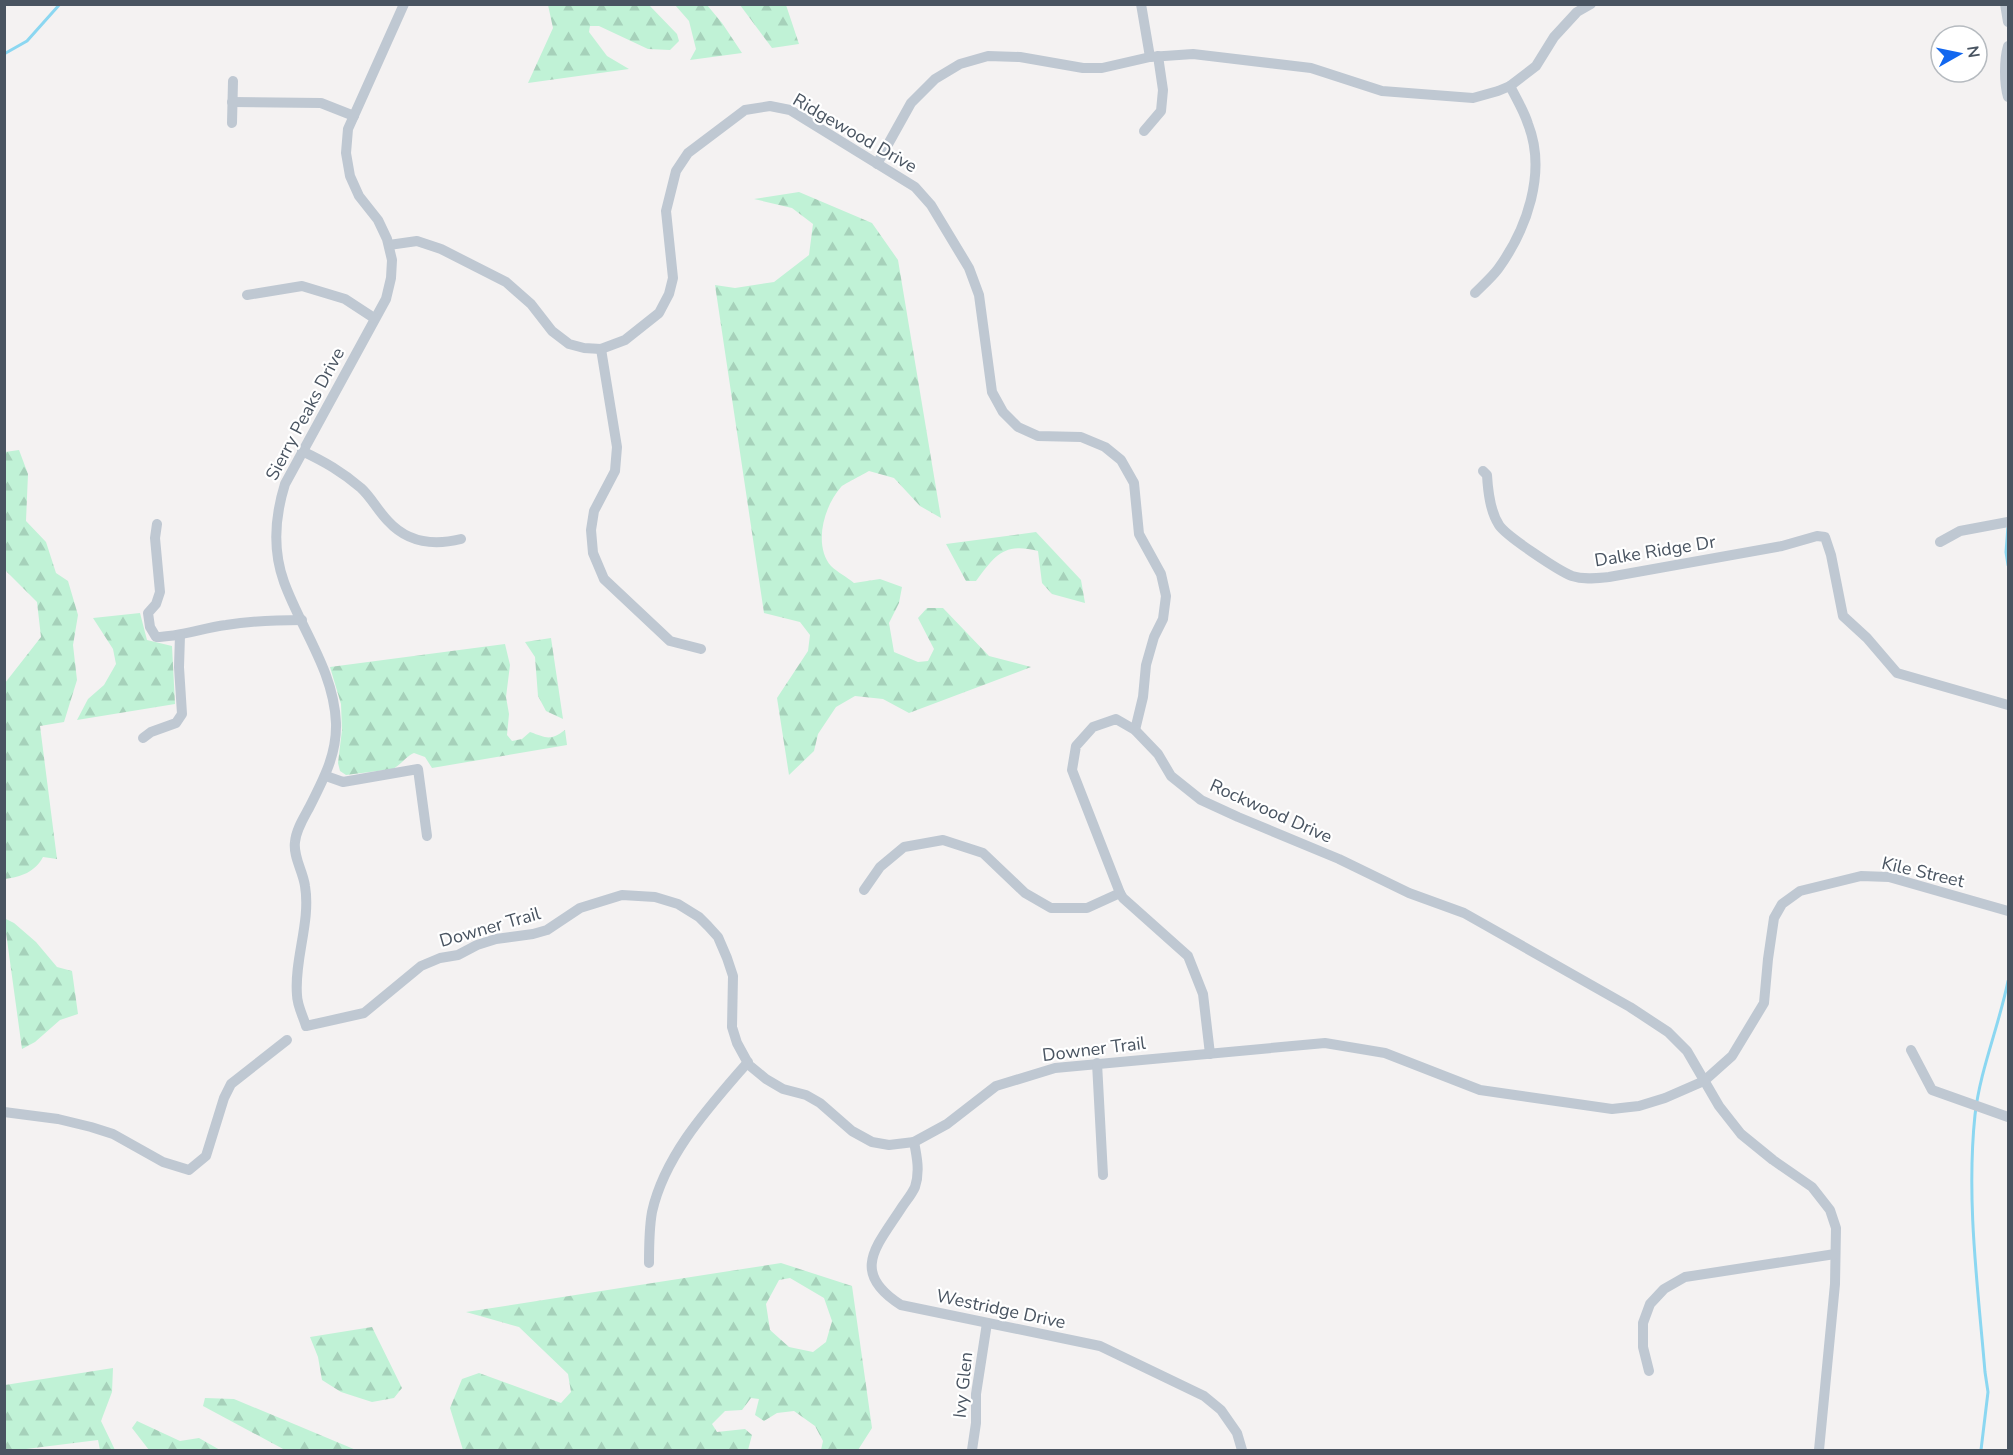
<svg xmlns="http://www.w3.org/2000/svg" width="2013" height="1455" font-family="'Nunito Sans',sans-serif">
  <defs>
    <pattern id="forest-firs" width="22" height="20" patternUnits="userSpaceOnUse" patternTransform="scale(1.5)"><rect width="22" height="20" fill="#c0f2d6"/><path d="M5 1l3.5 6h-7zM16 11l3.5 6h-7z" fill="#a6d1ba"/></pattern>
  </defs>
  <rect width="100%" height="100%" fill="#f4f2f2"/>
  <!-- forest -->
  <g fill="url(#forest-firs)" fill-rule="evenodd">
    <polygon points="548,5 649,5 677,34 679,41 670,50 648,49 599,26 590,26 589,32 607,56 629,69 528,83 553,28"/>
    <polygon points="675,5 707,5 722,23 742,53 690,60 696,49 689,21"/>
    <polygon points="740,5 786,5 799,44 772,48"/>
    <path d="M799,192L872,223L898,260L941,518L920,506L894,478L869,471C862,475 844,484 841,487C824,506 813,545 831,566C837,572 847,577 854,583L880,579L902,587L899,603L889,623L894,652L918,662L928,661L934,649L918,618L927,608H943L989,656L1031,667L909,713L883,699L855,696L836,707L818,734L814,751L789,775L777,698L808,651L810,635L800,622L764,613L715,285L735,288L774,282L809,255L813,224L792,208L754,199Z"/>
    <path d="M19,450L28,474L26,521L46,542L56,573L68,581L78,615L73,645L77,680L64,722L40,726L57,859L43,857C35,872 21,877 5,879V683L41,637L37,602L5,570V452Z"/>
    <path d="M1036,532L1081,580L1085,603L1052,594L1042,583L1038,551C1003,542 995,556 976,581H966L946,544Z"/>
    <polygon points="140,613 147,640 172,646 175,704 77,720 88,699 104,685 116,664 113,649 93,618"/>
    <polygon points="551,638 563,719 546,711 538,696 535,657 525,642"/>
    <path d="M505,644L510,665L506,697L509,714L507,735L512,741L522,739L530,732C547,738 550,741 565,730L567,745L432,768L425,757L414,753C405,757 402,764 393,769L346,775L340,771L338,763L342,730L341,704L330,667Z"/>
    <polygon points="4,918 14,923 36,942 57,967 72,971 78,1014 60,1020 35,1042 22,1049"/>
    <path d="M781,1263L852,1286L872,1428L858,1450H821L823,1441L815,1426L794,1411L777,1413L764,1421L755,1415L759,1399L751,1398L742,1410L725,1411L712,1424L717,1432L745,1429L752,1435L748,1450H463L450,1408L462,1379L479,1373L561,1403L571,1392L568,1374L519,1327L466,1312ZM790,1278L824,1298L832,1321L826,1342L813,1352L789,1347L770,1330L766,1304L779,1280Z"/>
    <polygon points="372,1327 402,1388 394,1398 372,1402 341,1392 322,1380 318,1357 310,1337"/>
    <polygon points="113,1368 112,1392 101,1421 115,1450 100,1450 98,1440 18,1450 5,1450 5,1385"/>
    <polygon points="205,1398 234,1399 356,1450 285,1450 203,1406"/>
    <polygon points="137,1421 180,1441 199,1438 220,1450 149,1450 132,1428"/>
  </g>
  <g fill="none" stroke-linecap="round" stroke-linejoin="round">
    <!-- stream -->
    <g stroke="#8bd7f1" stroke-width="3">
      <polyline points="4,54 27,41 60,4"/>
      <polyline points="2008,526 2006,552 2008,565"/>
      <path d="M1981,1450L1988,1392L1985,1372C1978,1288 1966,1200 1975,1115C1980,1070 1999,1026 2008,981"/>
    </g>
    <!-- minor -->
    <g stroke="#bfc8d2" stroke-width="10">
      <path d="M404,4L348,129L346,153L350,176L359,196L378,220L387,239L392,260L391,278L386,299L285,484C275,516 272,549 284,582C301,629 334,671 336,723C337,755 323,780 309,808C303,819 296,830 295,842C293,857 303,871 305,886C311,922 294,959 297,995C297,1005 303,1016 306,1026L364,1013L421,966L440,958L458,955L477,945L496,939L533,934L547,930L580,908L622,895L655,897L678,904L699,917L708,926L718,937L727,958L733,976L732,1027L737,1043L749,1065L766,1079L783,1089L806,1095L820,1103L852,1131L872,1142L889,1145L914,1142L947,1124L996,1086L1055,1068L1325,1043L1385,1053L1480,1090L1612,1109L1639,1106L1665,1098L1704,1081L1732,1056L1764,1003L1768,959L1774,918L1782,904L1800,891L1861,876L1889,877L2008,911"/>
      <polyline points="1141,4 1150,57"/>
      <polyline points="2005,4 2008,22"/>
      <path d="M2008,46C2004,60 2004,83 2008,97"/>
      <polyline points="232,102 321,103 354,116"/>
      <polyline points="232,123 233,81"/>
      <polyline points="1144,131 1161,111 1163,90 1158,56"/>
      <polyline points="877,164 911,103 935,79 960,64 988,56 1020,57 1083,68 1102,68 1150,57 1193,54 1311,68 1382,91 1473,98 1498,91 1510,86 1536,66 1554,37 1577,12 1591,4"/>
      <polyline points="389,245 417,241 441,249 506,282 531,304 552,331 569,344 584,348 601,349 625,340 659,313 669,294 673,278 666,211 676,171 688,153 745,110 770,106 790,110 915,187 931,205 969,268 979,295 992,392 1003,412 1018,427 1038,436 1081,437 1105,447 1121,460 1134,483 1139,534 1161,574 1166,596 1163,619 1154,637 1146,665 1143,697 1135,730"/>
      <path d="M1475,293C1483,285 1492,277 1498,269C1527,229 1547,172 1528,124C1524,111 1516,98 1510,86"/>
      <polyline points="247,295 302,286 345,299 374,318"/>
      <polyline points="601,349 617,447 615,471 594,511 591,530 593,553 604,579 670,641 701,649"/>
      <path d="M302,451C325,462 341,471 361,488C371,497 378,511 388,521C408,543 433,546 461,539"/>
      <path d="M1483,471L1487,475C1488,492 1490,511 1499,525C1506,536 1559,571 1572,576C1584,580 1597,578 1609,577L1782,546L1817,536L1825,537L1831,555L1843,616L1867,638L1897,673L2008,705"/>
      <path d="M157,524L155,538L160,592L156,604L148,613L150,627L156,637C180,637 202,628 226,625C251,621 276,620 302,620"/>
      <polyline points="1940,542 1960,531 2008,522"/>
      <polyline points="143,738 151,732 176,723 182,714 179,667 180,635"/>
      <polyline points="326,776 343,782 418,769 427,836"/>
      <polyline points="864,890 880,867 904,847 943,840 983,853 1025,893 1051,908 1087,908 1120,893"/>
      <polyline points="1911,1050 1932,1090 2008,1117"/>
      <polyline points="1210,1054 1203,994 1188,956 1123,898 1120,893 1072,770 1076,746 1093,727 1116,719 1135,730 1158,754 1171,776 1201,800 1238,817 1339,859 1409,893 1464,913 1630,1007 1668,1032 1687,1051 1719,1106 1741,1134 1773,1160 1812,1187 1830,1210 1836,1228 1835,1284 1819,1450"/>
      <polyline points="1097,1063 1103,1175"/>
      <polyline points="4,1112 58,1119 91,1127 113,1134 163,1162 189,1170 206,1156 224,1098 231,1084 287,1040"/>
      <path d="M914,1142C917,1157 920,1172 915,1187C912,1194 906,1201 902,1207C877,1246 849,1272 901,1305L1100,1346L1204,1396L1221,1410L1237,1433L1242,1450"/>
      <path d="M649,1263C649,1246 649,1229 652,1212C665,1154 710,1106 748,1062"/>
      <polyline points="1649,1371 1643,1347 1643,1323 1650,1304 1664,1289 1685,1277 1835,1254"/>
      <polyline points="972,1450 976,1423 976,1394 987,1323"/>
    </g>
  </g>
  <g text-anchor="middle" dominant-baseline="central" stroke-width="4.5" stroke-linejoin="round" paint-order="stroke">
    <!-- street labels -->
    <g font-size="18" fill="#495461" stroke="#fff">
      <text transform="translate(855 133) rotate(30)">Ridgewood Drive</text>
      <text transform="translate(305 414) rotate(-62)">Sierry Peaks Drive</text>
      <text transform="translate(1655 551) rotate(-9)">Dalke Ridge Dr</text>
      <text transform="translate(1271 811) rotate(24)">Rockwood Drive</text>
      <text transform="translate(1923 872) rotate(13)">Kile Street</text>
      <text transform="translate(490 927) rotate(-16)">Downer Trail</text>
      <text transform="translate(1094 1049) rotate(-7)">Downer Trail</text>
      <text transform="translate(1001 1309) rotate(12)">Westridge Drive</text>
      <text transform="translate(963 1385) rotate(-84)">Ivy Glen</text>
    </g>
  </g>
  <!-- border -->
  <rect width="2013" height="1455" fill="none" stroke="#495461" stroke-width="12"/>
  <!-- north arrow -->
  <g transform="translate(1959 54) rotate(81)"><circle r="28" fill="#ffffff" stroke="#b6bbc0" stroke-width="1.5"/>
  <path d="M0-4.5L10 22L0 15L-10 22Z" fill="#1267ef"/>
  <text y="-9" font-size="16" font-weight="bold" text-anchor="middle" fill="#495461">N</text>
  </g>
</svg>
